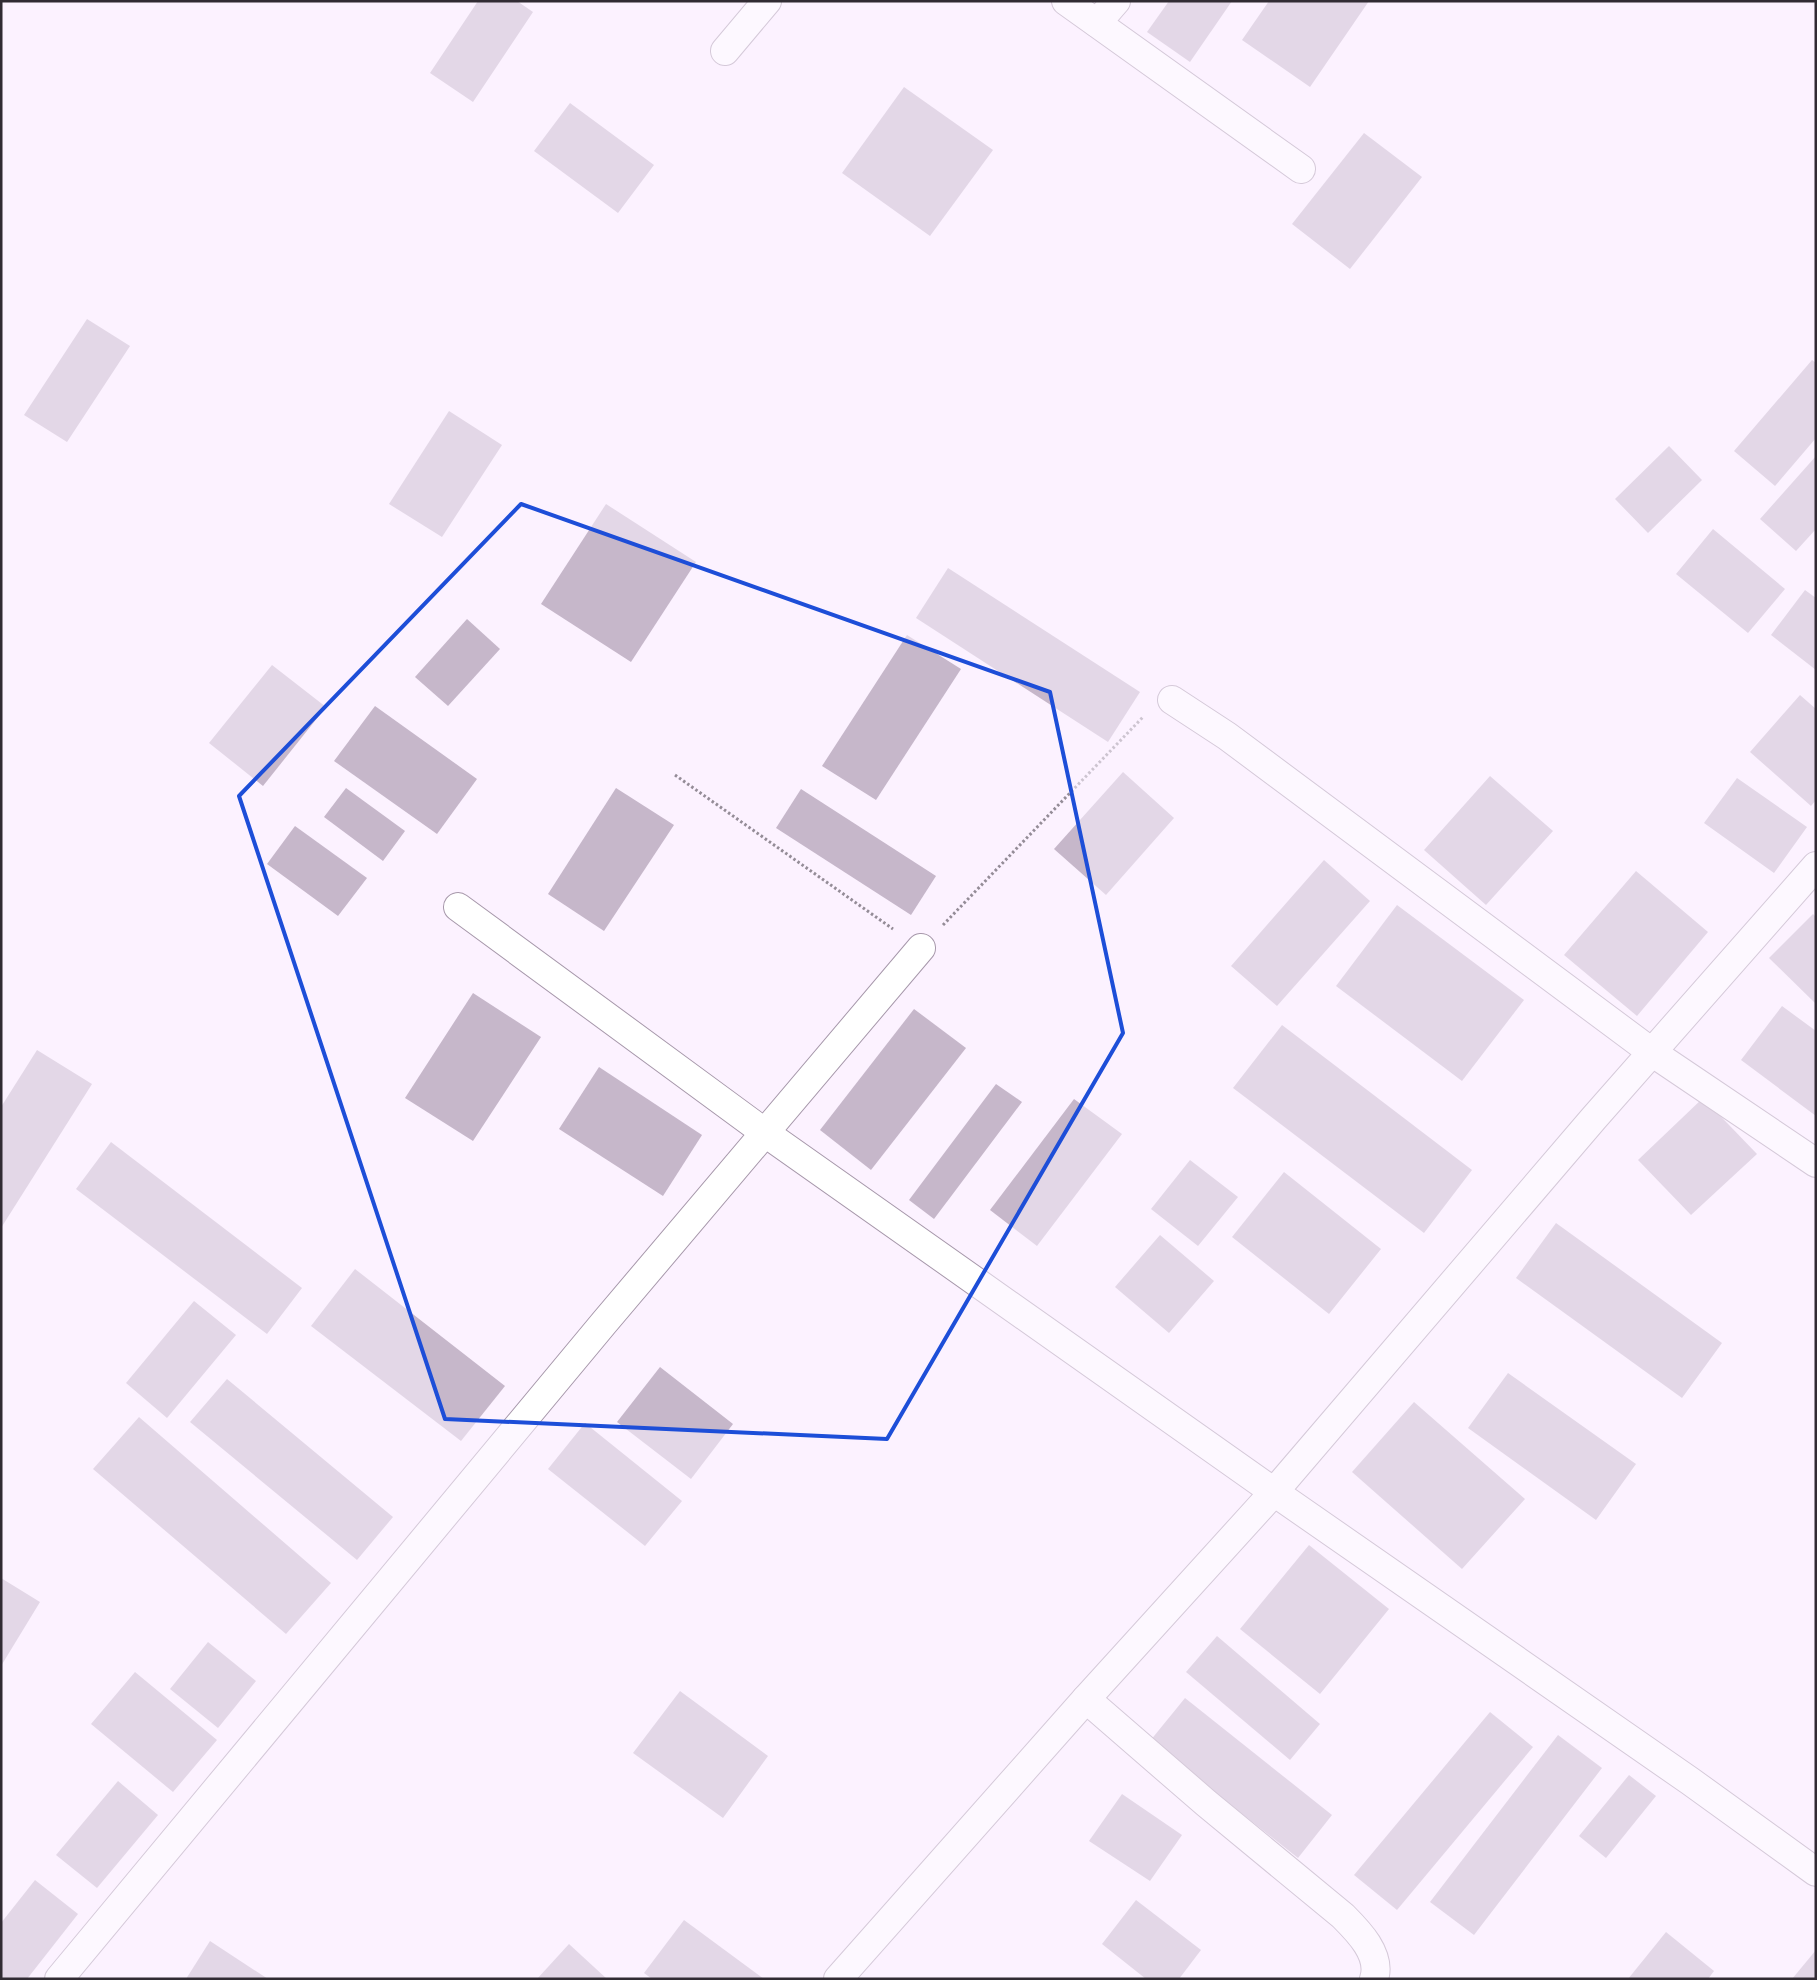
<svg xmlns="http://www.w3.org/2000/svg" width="1817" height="1980" font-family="Cabin,sans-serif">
  <rect width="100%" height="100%" fill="#fcf2ff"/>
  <!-- building -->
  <g fill="#c6b7ca">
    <polygon points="478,1 517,1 533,12 473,102 430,73"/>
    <polygon points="1169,1 1232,1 1190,62 1147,32"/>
    <polygon points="1269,1 1369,1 1310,87 1242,40"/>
    <polygon points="904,87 993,150 930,236 842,173"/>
    <polygon points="570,103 654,165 618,213 534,151"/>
    <polygon points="1364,133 1422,177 1350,269 1292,224"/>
    <polygon points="87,319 130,346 67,442 24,415"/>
    <polygon points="1812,360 1816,363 1816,438 1775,486 1734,451"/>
    <polygon points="449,411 502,445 442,537 389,504"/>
    <polygon points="1669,446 1702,480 1648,533 1615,499"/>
    <polygon points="1816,456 1816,529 1796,551 1760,519"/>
    <polygon points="606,504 696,562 631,662 541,604"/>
    <polygon points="1713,529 1785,589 1748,633 1676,574"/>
    <polygon points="948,568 1140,692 1108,742 916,618"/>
    <polygon points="1805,590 1816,598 1816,670 1771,635"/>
    <polygon points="467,619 500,649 448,706 415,677"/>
    <polygon points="907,635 961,669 876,800 822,766"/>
    <polygon points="272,665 326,707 263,786 209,743"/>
    <polygon points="1800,695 1816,709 1816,800 1811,806 1750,752"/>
    <polygon points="375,706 477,779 437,834 334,761"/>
    <polygon points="1123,772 1174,818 1106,895 1054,849"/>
    <polygon points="1490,776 1553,831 1486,905 1424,850"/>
    <polygon points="1737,778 1807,827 1774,873 1704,823"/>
    <polygon points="346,788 405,831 383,861 324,817"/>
    <polygon points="616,788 674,825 604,931 548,894"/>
    <polygon points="801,789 936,876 911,915 776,828"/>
    <polygon points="295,826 367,878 338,916 267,864"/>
    <polygon points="1324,860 1370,901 1277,1006 1231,966"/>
    <polygon points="1636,871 1708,932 1637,1016 1564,955"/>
    <polygon points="1397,905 1524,1000 1462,1081 1336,986"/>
    <polygon points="1813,914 1816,917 1816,1004 1769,958"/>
    <polygon points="473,993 541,1037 473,1141 405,1098"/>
    <polygon points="1782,1006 1816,1031 1816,1116 1741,1060"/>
    <polygon points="914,1009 966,1048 871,1170 820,1130"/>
    <polygon points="1282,1025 1472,1170 1424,1233 1233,1088"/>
    <polygon points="37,1050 92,1084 1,1228 1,1107"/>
    <polygon points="599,1067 702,1135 663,1196 559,1129"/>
    <polygon points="996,1084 1022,1102 934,1219 909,1200"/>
    <polygon points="1703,1098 1757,1154 1691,1215 1638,1160"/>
    <polygon points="1074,1099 1122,1134 1037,1246 990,1210"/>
    <polygon points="111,1142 302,1288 267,1334 76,1189"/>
    <polygon points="1190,1160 1238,1197 1198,1246 1151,1209"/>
    <polygon points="1284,1172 1381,1249 1329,1314 1232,1237"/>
    <polygon points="1556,1223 1722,1343 1682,1398 1516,1278"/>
    <polygon points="1160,1235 1214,1281 1169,1333 1115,1287"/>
    <polygon points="355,1269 505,1386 461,1441 311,1326"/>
    <polygon points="194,1301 236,1335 167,1418 126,1383"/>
    <polygon points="660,1367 733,1424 691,1479 617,1422"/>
    <polygon points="1508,1373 1636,1464 1596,1520 1468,1428"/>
    <polygon points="227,1379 393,1517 357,1560 190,1422"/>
    <polygon points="1414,1402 1525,1499 1462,1569 1352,1472"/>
    <polygon points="139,1417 331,1583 286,1634 93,1469"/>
    <polygon points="585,1423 682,1501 645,1546 548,1469"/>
    <polygon points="1309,1545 1389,1609 1320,1694 1240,1629"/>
    <polygon points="1,1578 40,1602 1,1666"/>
    <polygon points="1217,1636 1320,1724 1290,1760 1186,1672"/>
    <polygon points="208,1642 256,1681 218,1728 170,1689"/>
    <polygon points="135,1672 217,1740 173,1792 91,1724"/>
    <polygon points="680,1691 768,1756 723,1818 633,1753"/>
    <polygon points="1185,1698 1332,1815 1298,1858 1150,1741"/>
    <polygon points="1490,1712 1533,1747 1397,1910 1354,1875"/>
    <polygon points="1558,1735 1602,1768 1474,1935 1430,1902"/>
    <polygon points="1629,1775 1656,1796 1606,1858 1579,1836"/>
    <polygon points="118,1781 158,1815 97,1888 56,1855"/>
    <polygon points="1122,1794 1182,1835 1150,1881 1089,1841"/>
    <polygon points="35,1880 78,1914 27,1979 1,1979 1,1923"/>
    <polygon points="1136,1900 1201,1950 1179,1979 1146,1979 1102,1944"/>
    <polygon points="684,1920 764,1979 652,1979 644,1973"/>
    <polygon points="1666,1932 1714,1971 1708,1979 1628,1979"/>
    <polygon points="210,1941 268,1979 186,1979"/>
    <polygon points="569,1944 607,1979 537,1979"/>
    <polygon points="1816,1950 1816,1979 1792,1979"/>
  </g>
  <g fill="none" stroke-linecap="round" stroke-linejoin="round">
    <defs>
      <g id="street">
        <polyline points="1066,1 1301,169"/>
        <polyline points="1097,23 1116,1"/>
        <polyline points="725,51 767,1"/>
        <polyline points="1172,700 1227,736 1653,1053 1816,1163"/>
        <polyline points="458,907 764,1132 1274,1492 1690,1781 1816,1872"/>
        <path d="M1086,1699L1206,1803L1343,1916C1358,1931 1382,1955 1374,1979"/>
        <polyline points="59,1979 603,1324 921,948"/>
        <polyline points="838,1979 1086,1699 1274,1492 1594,1118 1816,866"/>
      </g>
    </defs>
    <!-- street casing -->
    <use href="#street" stroke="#a798ab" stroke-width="30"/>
    <!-- path -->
    <g stroke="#948c97" stroke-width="3" stroke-dasharray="2.5 2.5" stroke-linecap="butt">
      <polyline points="675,775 893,929"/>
      <polyline points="943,925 1143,717"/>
    </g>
    <!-- street -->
    <use href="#street" stroke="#fff" stroke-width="28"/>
  </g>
  <!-- marked area -->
  <path d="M0 0H1817V1980H0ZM521,504L1050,692L1123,1033L887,1439L445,1419L239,796Z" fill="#fcf2ff" fill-opacity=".55" fill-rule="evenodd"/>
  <path fill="none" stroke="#1d4ed8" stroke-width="4" stroke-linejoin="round" d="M521,504L1050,692L1123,1033L887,1439L445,1419L239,796Z"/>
  <!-- border -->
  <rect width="1817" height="1980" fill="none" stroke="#312b33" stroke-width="5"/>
</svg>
